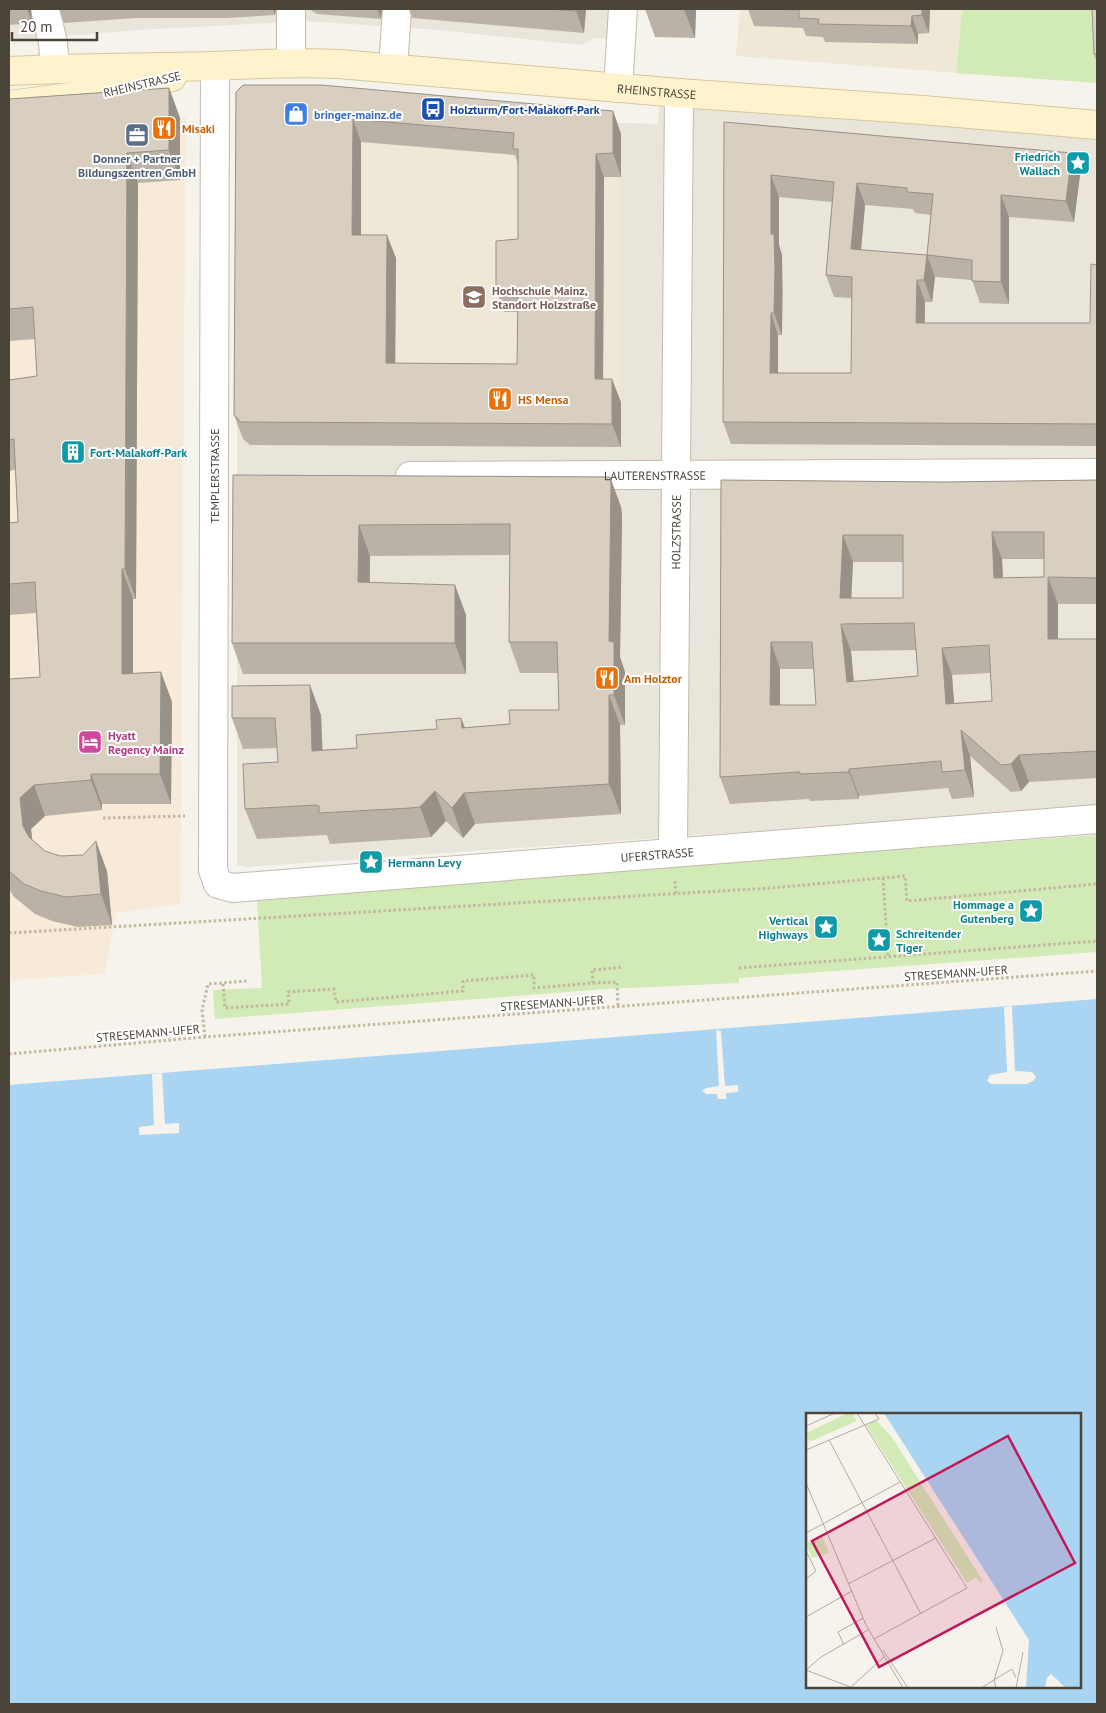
<svg xmlns="http://www.w3.org/2000/svg" width="1106" height="1713" font-family="'PT Sans',sans-serif">
  <rect width="100%" height="100%" fill="#f6f3ec"/>
  <!-- residential -->
  <g fill="#eae5da">
    <polygon points="9,9 627,9 624,40 594,38 582,45 439,30 305,21 138,30 9,41"/>
    <polygon points="661,86 1097,118 1097,807 248,867 237,865 237,104 504,119 658,124"/>
  </g>
  <!-- commercial -->
  <polygon fill="#f7ead8" points="186,117 180,904 116,913 105,974 9,980 9,129"/>
  <!-- education -->
  <g fill="#efe8d6">
    <polygon points="740,9 962,9 956,73 736,56"/>
    <polygon points="330,109 621,134 621,447 327,445"/>
  </g>
  <!-- green -->
  <g fill="#d2eab5">
    <polygon points="962,9 1097,9 1097,83 956,73"/>
    <polygon points="1097,835 1097,952 739,978 739,983 607,989 215,1019 213,990 262,988 257,901 636,868"/>
  </g>
  <!-- water -->
  <path fill="#a9d4f2" fill-rule="evenodd" d="M1097,999V1704H9V1085ZM807,1414H1080V1687H807Z"/>
  <!-- pier -->
  <g fill="#f6f3ec">
    <polygon points="1012,1006 1015,1071 1032,1072 1036,1077 1033,1081 1027,1084 991,1084 987,1081 990,1075 1007,1072 1004,1007"/>
    <polygon points="716,1030 721,1031 725,1086 738,1085 738,1092 726,1093 726,1099 718,1099 717,1094 706,1094 702,1091 706,1088 719,1086"/>
    <polygon points="162,1073 165,1124 179,1123 179,1133 139,1135 139,1127 154,1125 152,1074"/>
  </g>
  <g fill="none" stroke-linecap="round" stroke-linejoin="round">
    <defs>
      <g id="minor">
        <polyline points="45,9 53,43 55,68"/>
        <polyline points="291,9 291,62"/>
        <path id="s1" d="M215,66L213,870L218,884L233,888L1097,819"/>
        <polyline points="393,68 397,9"/>
        <polyline points="618,88 623,9"/>
        <path id="s2" d="M410,476L1097,473"/>
        <path id="s3" d="M673,851L679,93"/>
      </g>
      <g id="secondary">
        <path id="s4" d="M9,71C77,67 145,68 214,66C256,64 297,62 339,64L679,93L923,110L1097,125"/>
        <polyline points="9,105 101,93 172,77"/>
      </g>
    </defs>
    <!-- minor casing -->
    <use href="#minor" stroke="#c2bbae" stroke-width="30"/>
    <!-- secondary casing -->
    <use href="#secondary" stroke="#d6c79b" stroke-width="30"/>
    <!-- path -->
    <g stroke="#c4b79f" stroke-width="3" stroke-dasharray="2.5 2.5" stroke-linecap="butt">
      <polyline points="103,818 185,816"/>
      <polyline points="883,878 888,957"/>
      <polyline points="675,881 676,894"/>
      <polyline points="9,933 771,888 905,876 907,901 1097,884"/>
      <polyline points="739,968 1097,941"/>
      <polyline points="593,983 617,982 618,1007"/>
      <polyline points="223,984 225,1008 289,1004 288,992 334,989 336,1002 463,991 463,981 534,975 534,988 593,983 592,970 623,967"/>
      <polyline points="205,1037 202,1010 208,984 247,981"/>
      <polyline points="9,1054 205,1037 1097,971"/>
    </g>
    <!-- minor -->
    <use href="#minor" stroke="#fff" stroke-width="28"/>
    <!-- secondary -->
    <use href="#secondary" stroke="#fff3cd" stroke-width="28"/>
  </g>
  <!-- wall -->
  <g fill="#bab2a6" fill-rule="evenodd">
    <polygon points="9,9 31,9 32,23 9,25"/>
    <polygon points="59,9 276,9 275,15 226,18 136,18 64,23"/>
    <polygon points="310,9 382,9 381,19 317,14 312,11"/>
    <polygon points="409,9 586,9 584,33 412,18"/>
    <polygon points="645,9 696,9 695,38 655,37"/>
    <polygon points="748,9 930,9 929,33 918,34 918,44 825,42 823,37 806,36 803,28 754,26"/>
    <polygon points="1097,9 1097,63 1094,54"/>
    <polygon points="169,88 180,118 180,180 138,183 136,599 133,599 133,673 161,672 172,702 171,804 102,804 102,810 45,816 31,829 32,840 45,851 107,871 112,925 78,927 52,921 35,914 13,896 9,888 9,679 40,677 36,613 9,615 9,523 18,522 15,470 9,471 9,380 37,376 35,339 9,341 9,99"/>
    <path d="M236,92L613,111L621,134V177H604L603,379L621,402V447L250,445L243,439L234,415ZM361,142L515,155L518,164V239L496,289L504,312H517L518,313L517,364L395,363L396,258L361,235Z"/>
    <path d="M724,122L1072,153L1080,175L1074,222L1009,217V304L980,303L972,280L935,277L932,302H925V323H1090L1097,265V446L731,444L723,422ZM779,197L832,202L826,275L834,297L852,298L851,373H778V335H782L783,291L782,255L779,245ZM865,205L913,209L915,213L931,215L927,255L861,250Z"/>
    <polygon points="233,475 610,477 621,507 622,516 620,657 625,672 625,725 620,725 621,814 475,824 463,838 446,821 431,837 422,838 330,844 327,835 257,839 245,809 278,762 277,748 243,749 232,718 321,715 322,750 357,748 437,729 461,718 465,728 510,724 559,710 558,673 520,673 509,642 510,555 370,556 370,582 466,615 466,674 243,674 232,643"/>
    <path d="M721,480L942,482L1097,480V604H1058V639H1097V778L1029,782L1021,791L1011,792L970,756L974,797L952,799L948,788L859,796V799L810,801L809,799L730,804L720,777ZM1002,559H1044V577L1003,578ZM853,562H903V598H851ZM916,650L918,676L854,682L851,651ZM780,669H814L816,705H780ZM990,673L992,701L954,703L952,675Z"/>
  </g>
  <!-- shaded-wall -->
  <g fill="#979187">
    <polygon points="27,9 31,9 32,23"/>
    <polygon points="273,9 276,9 275,15"/>
    <polygon points="377,9 382,9 381,19"/>
    <polygon points="576,9 586,9 584,33 576,11"/>
    <polygon points="684,9 696,9 695,38"/>
    <polygon points="922,9 930,9 929,33 922,15"/>
    <polygon points="912,16 918,34 918,44 911,26"/>
    <polygon points="169,88 180,118 180,180 169,150"/>
    <polygon points="613,111 621,134 621,177 613,153"/>
    <polygon points="353,119 361,142 361,258 352,235"/>
    <polygon points="127,153 138,183 136,599 125,569"/>
    <polygon points="1072,153 1080,175 1074,222 1066,201"/>
    <polygon points="596,154 604,177 603,402 595,379"/>
    <polygon points="771,175 779,197 779,245 782,255 782,335 774,313 771,234"/>
    <polygon points="857,183 865,205 859,271 851,249"/>
    <polygon points="1001,195 1009,217 1009,304 1001,282"/>
    <polygon points="387,235 396,258 395,386 386,363"/>
    <polygon points="927,255 935,277 932,302 924,280"/>
    <polygon points="917,280 925,302 924,345 916,323"/>
    <polygon points="771,313 778,335 778,395 770,373"/>
    <polygon points="612,379 621,402 621,447 612,424"/>
    <polygon points="610,477 621,507 622,516 620,657 625,672 625,725 614,695 609,641"/>
    <polygon points="359,525 370,556 369,612 358,582"/>
    <polygon points="992,532 1002,559 1004,605 994,578"/>
    <polygon points="843,535 853,562 850,625 840,598"/>
    <polygon points="122,569 133,599 133,704 122,674"/>
    <polygon points="1048,577 1058,604 1058,666 1048,639"/>
    <polygon points="455,585 466,615 466,674 455,643"/>
    <polygon points="841,624 851,651 856,709 847,682"/>
    <polygon points="771,642 780,669 780,732 770,705"/>
    <polygon points="942,648 952,675 956,731 946,704"/>
    <polygon points="161,672 172,702 171,804 160,774"/>
    <polygon points="310,685 321,715 324,782 312,751"/>
    <polygon points="609,695 620,725 621,814 609,784"/>
    <polygon points="461,718 473,748 462,728"/>
    <polygon points="961,730 970,756 974,797 965,770"/>
    <polygon points="1019,755 1029,782 1021,791 1011,764"/>
    <polygon points="849,769 859,796 859,799 849,772"/>
    <polygon points="91,774 102,804 102,810 91,780"/>
    <polygon points="34,785 45,816 31,829 34,856 23,826 20,798"/>
    <polygon points="435,791 446,821 431,837 420,807"/>
    <polygon points="464,793 475,824 463,838 452,808"/>
    <polygon points="96,841 107,871 112,925 101,894"/>
  </g>
  <!-- building -->
  <g fill="#d8cfc1" stroke="#979187" fill-rule="evenodd">
    <polygon points="550,9 576,9 576,11"/>
    <polygon points="767,9 922,9 922,15 912,16 911,26 818,24 819,19 799,18 799,10"/>
    <polygon points="1092,9 1097,9 1097,54 1094,54"/>
    <path d="M243,85H321L613,111V153L596,154L595,379H612V424L241,422L234,415L236,92ZM353,119L514,133L513,149H518V239L496,241V289H510V293H518L517,364L386,363L387,235H352Z"/>
    <polygon points="169,88 169,150 127,153 125,569 122,569 122,674 161,672 160,774 91,774 91,780 34,785 20,798 23,826 29,837 45,851 60,856 83,855 96,841 101,894 66,897 41,891 24,884 9,871 9,679 40,677 35,582 9,584 9,523 18,522 14,439 9,440 9,380 37,376 33,307 9,309 9,99"/>
    <path d="M724,122L1072,153L1066,201L1001,195V282L972,281V260L927,255L924,280H917L916,323H1090L1091,264L1097,265V424L723,422ZM771,175L834,182L826,275L852,277L851,373H770L771,313H774L775,269L774,234H771ZM857,183L907,188V192L933,194L927,255L851,249Z"/>
    <polygon points="233,475 610,477 611,485 609,641 614,642 614,695 609,695 609,784 464,793 452,808 435,791 420,807 410,808 319,813 319,806 316,805 245,809 243,764 278,762 275,718 232,718 232,686 310,685 312,751 357,748 356,735 437,729 436,720 461,718 462,728 510,724 509,710 559,710 557,642 509,642 510,524 359,525 358,582 455,585 455,643 232,643"/>
    <path d="M721,480L942,482L1097,480V578L1048,577V639H1097V751L1019,755L1011,764L1001,765L961,730L965,770L942,772L941,761L849,769V772L800,774V772L720,777ZM992,532H1044V577L994,578ZM843,535H903V598H840ZM914,623L918,676L847,682L841,624ZM771,642H812L816,705H770ZM989,645L992,701L946,704L942,648Z"/>
  </g>
  <!-- icons -->
  <defs>
    <symbol id="bus-square" viewBox="-11 -11 22 22"><rect x="-9" y="-9" width="18" height="18" rx="4" fill="#1a4fb4" stroke="#fff"/><path d="M-5-6H5V4H4V6H2V4H-2V6H-4V4H-5ZM-3.5-4V0h7V-4ZM-3.5 1.2v1.5H-2V1.2ZM2 1.2v1.5H3.5V1.2Z" fill="#fff"/></symbol>
    <symbol id="shop-square" viewBox="-11 -11 22 22"><rect x="-9" y="-9" width="18" height="18" rx="4" fill="#3f7fe0" stroke="#fff"/><path d="M-5-2.5h2.3a2.7 3.5 0 0 1 5.4 0H5L5.5 6h-11ZM-1.5-2.5h3a1.5 2.3 0 0 0-3 0Z" fill="#fff"/></symbol>
    <symbol id="restaurant-square" viewBox="-11 -11 22 22"><rect x="-9" y="-9" width="18" height="18" rx="4" fill="#e8710a" stroke="#fff"/><path d="M-5-6h1v4h1v-4h1v4h1v-4h1v5L-1.5 .5V6h-2V.5L-5-1ZM5-6V6H3V1.5H1.5Q1.5-4 5-6Z" fill="#fff"/></symbol>
    <symbol id="office-square" viewBox="-11 -11 22 22"><rect x="-9" y="-9" width="18" height="18" rx="4" fill="#5c6f8a" stroke="#fff"/><path d="M-6-3h4V-5.5h4V-3h4V5H-6ZM-1-4.5V-3h2v-1.5ZM-6 0V1H6V0Z" fill="#fff"/></symbol>
    <symbol id="sight-square" viewBox="-11 -11 22 22"><rect x="-9" y="-9" width="18" height="18" rx="4" fill="#0f9aa8" stroke="#fff"/><path d="M0-6L1.8-2.2L6-1.7L2.9 1.2L3.7 5.4L0 3.3L-3.7 5.4L-2.9 1.2L-6-1.7L-1.8-2.2Z" fill="#fff"/></symbol>
    <symbol id="university-square" viewBox="-11 -11 22 22"><rect x="-9" y="-9" width="18" height="18" rx="4" fill="#8d6e63" stroke="#fff"/><path d="M0-5L7-2L0 1L-7-2ZM-4 1L0 2.5L4 1V4Q0 6-4 4Z" fill="#fff"/></symbol>
    <symbol id="building-square" viewBox="-11 -11 22 22"><rect x="-9" y="-9" width="18" height="18" rx="4" fill="#0f9aa8" stroke="#fff"/><path d="M-4-6H4V6H1V3H-1V6H-4ZM-2.5-4.3h1.7v1.8h-1.7ZM.8-4.3h1.7v1.8H.8ZM-2.5-1h1.7V.8h-1.7ZM.8-1h1.7V.8H.8Z" fill="#fff"/></symbol>
    <symbol id="hotel-square" viewBox="-11 -11 22 22"><rect x="-9" y="-9" width="18" height="18" rx="4" fill="#d1479c" stroke="#fff"/><path d="M-6-4.5h1.5V1H6V5H4.5V3h-9V5H-6ZM-4 0a1.8 1.8 0 1 1 3.6 0ZM.5 0V-2.5h3Q6-2.5 6 0Z" fill="#fff"/></symbol>
  </defs>
  <g fill-rule="evenodd">
    <use href="#bus-square" x="419" y="95" width="28" height="28"/>
    <use href="#shop-square" x="282" y="100" width="28" height="28"/>
    <use href="#restaurant-square" x="150" y="114" width="28" height="28"/>
    <use href="#office-square" x="123" y="121" width="28" height="28"/>
    <use href="#sight-square" x="1064" y="149" width="28" height="28"/>
    <use href="#university-square" x="460" y="283" width="28" height="28"/>
    <use href="#restaurant-square" x="486" y="385" width="28" height="28"/>
    <use href="#building-square" x="59" y="438" width="28" height="28"/>
    <use href="#restaurant-square" x="593" y="664" width="28" height="28"/>
    <use href="#hotel-square" x="76" y="728" width="28" height="28"/>
    <use href="#sight-square" x="357" y="848" width="28" height="28"/>
    <use href="#sight-square" x="1017" y="897" width="28" height="28"/>
    <use href="#sight-square" x="812" y="913" width="28" height="28"/>
    <use href="#sight-square" x="865" y="926" width="28" height="28"/>
  </g>
  <g text-anchor="middle" dominant-baseline="central" stroke-width="4" stroke-linejoin="round" paint-order="stroke">
    <!-- street labels -->
    <g font-size="12" fill="#4b4439" stroke="#fff">
      <text transform="translate(142 84) rotate(-13)">RHEINSTRASSE</text>
      <text stroke="none"><textPath href="#s4" startOffset="649">RHEINSTRASSE</textPath></text>
      <text stroke="none"><textPath href="#s2" startOffset="245">LAUTERENSTRASSE</textPath></text>
      <text transform="translate(214 476) rotate(-90)">TEMPLERSTRASSE</text>
      <text stroke="none"><textPath href="#s3" startOffset="319">HOLZSTRASSE</textPath></text>
      <text stroke="none"><textPath href="#s1" startOffset="1260">UFERSTRASSE</textPath></text>
      <text transform="translate(956 973) rotate(-4)">STRESEMANN-UFER</text>
      <text transform="translate(552 1003) rotate(-4)">STRESEMANN-UFER</text>
      <text transform="translate(148 1033) rotate(-5)">STRESEMANN-UFER</text>
    </g>
    <!-- transit labels -->
    <g font-size="12" font-weight="bold" fill="#164399" stroke="#fff" text-anchor="start">
      <text x="450" y="109">Holzturm/Fort-Malakoff-Park</text>
    </g>
    <!-- shop labels -->
    <g font-size="12" font-weight="bold" fill="#366cbe" stroke="#fff" text-anchor="start">
      <text x="314" y="114">bringer-mainz.de</text>
    </g>
    <!-- food labels -->
    <g font-size="12" font-weight="bold" fill="#c56008" stroke="#fff" text-anchor="start">
      <text x="182" y="128">Misaki</text>
      <text x="518" y="399">HS Mensa</text>
      <text x="624" y="678">Am Holztor</text>
    </g>
    <!-- culture labels -->
    <g font-size="12" font-weight="bold" fill="#0d838f" stroke="#fff" text-anchor="end">
      <text x="1060" y="156">Friedrich<tspan x="1060" dy="14">Wallach</tspan></text>
      <text x="90" y="452" text-anchor="start">Fort-Malakoff-Park</text>
      <text x="388" y="862" text-anchor="start">Hermann Levy</text>
      <text x="1014" y="904">Hommage a<tspan x="1014" dy="14">Gutenberg</tspan></text>
      <text x="808" y="920">Vertical<tspan x="808" dy="14">Highways</tspan></text>
      <text x="896" y="933" text-anchor="start">Schreitender<tspan x="896" dy="14">Tiger</tspan></text>
    </g>
    <!-- service labels -->
    <g font-size="12" font-weight="bold" fill="#4e5e75" stroke="#fff">
      <text x="137" y="158">Donner + Partner<tspan x="137" dy="14">Bildungszentren GmbH</tspan></text>
    </g>
    <!-- education labels -->
    <g font-size="12" font-weight="bold" fill="#785e54" stroke="#fff" text-anchor="start">
      <text x="492" y="290">Hochschule Mainz,<tspan x="492" dy="14">Standort Holzstraße</tspan></text>
    </g>
    <!-- hotel labels -->
    <g font-size="12" font-weight="bold" fill="#b23c85" stroke="#fff" text-anchor="start">
      <text x="108" y="735">Hyatt<tspan x="108" dy="14">Regency Mainz</tspan></text>
    </g>
  </g>
  <!-- overview -->
  <g transform="translate(806 1413)">
    <rect width="275" height="275" fill="#f6f3ec"/>
    <path d="M42,0H46L51,8L3,29L0,20ZM70,7L85,23L177,168L174,170L170,164L161,170L60,12ZM16,123L23,140L6,145L0,130Z" fill="#d2eab5"/>
    <path d="M78,0H275V275H260L245,261L241,265L239,275H220L223,227Z" fill="#a9d4f2"/>
    <path fill="none" stroke="#b2ada4" stroke-width="1" d="M51,0L161,175L68,226M0,13L29,0M23,27L115,201M0,37L73,6L69,0M0,70L60,212L97,275M0,120L94,69M0,138L10,158L0,166M42,171L130,125M0,204L46,178M38,232L32,219L57,205M77,237L102,275M45,274L78,244M47,275L0,257L15,244L62,217M175,275L206,256L210,265M190,275L188,267L197,238L190,214M210,275L217,239"/>
    <path fill="#c2185b" fill-opacity="0.15" stroke="#c2185b" stroke-width="2.5" d="M202,23L269,150L73,254L6,128Z"/>
    <rect width="275" height="275" fill="none" stroke="#4b4439" stroke-width="2.5"/>
  </g>
  <!-- border -->
  <rect width="1106" height="1713" fill="none" stroke="#4b4439" stroke-width="20"/>
  <!-- scale -->
  <path d="M12 32v8h85v-8" fill="none" stroke="#4b4439" stroke-width="2.5"/>
  <text x="20" y="32" font-size="15" fill="#4b4439" stroke="#ffffff" stroke-width="4" paint-order="stroke">20 m</text>
</svg>
